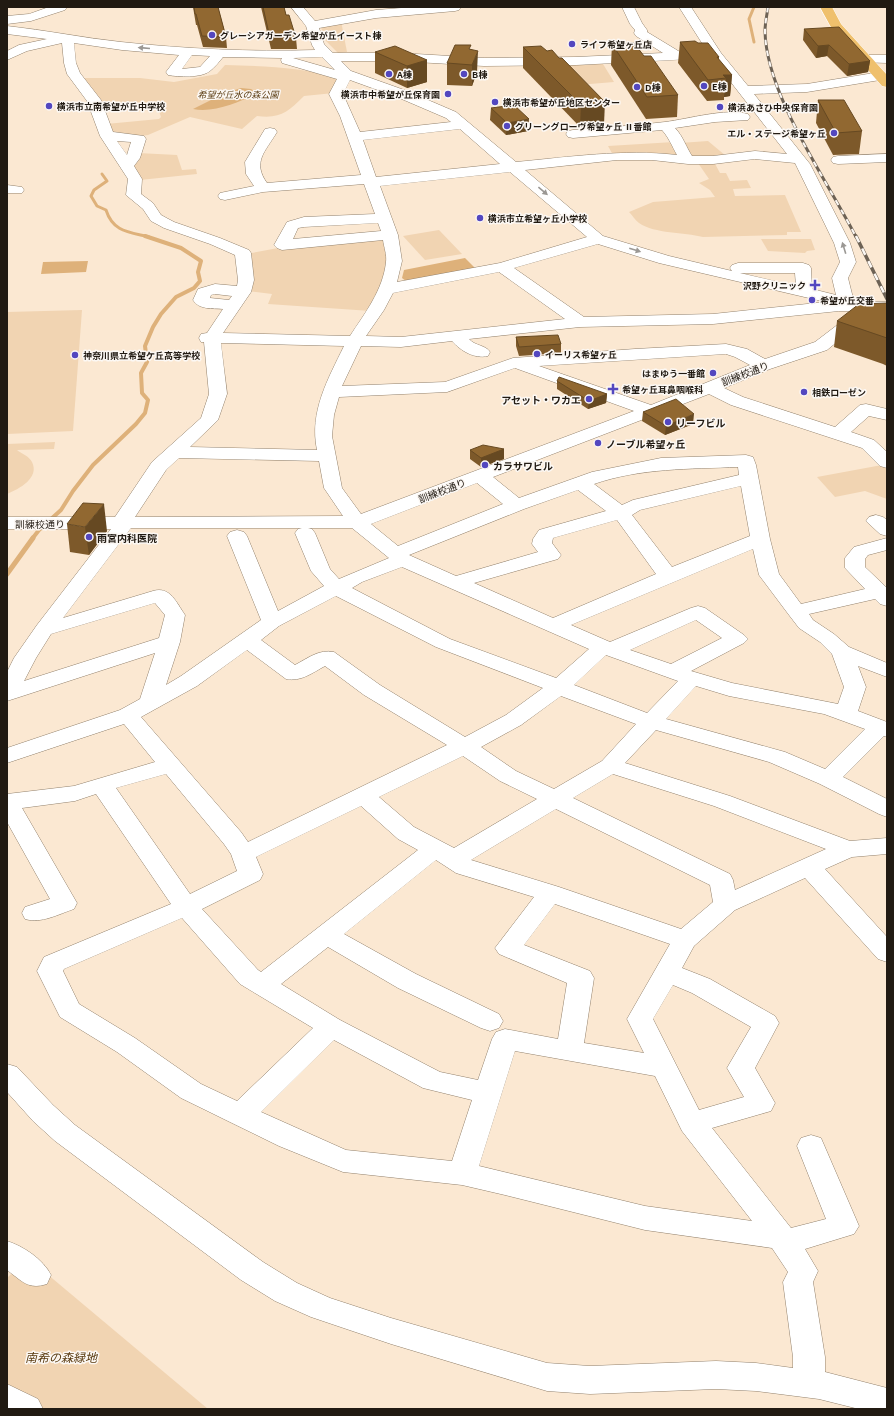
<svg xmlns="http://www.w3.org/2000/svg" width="894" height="1416" font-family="Georgia,'Noto Sans JP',serif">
  <rect width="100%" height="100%" fill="#fbe8d2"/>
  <!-- green -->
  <g fill="#f1d4b2">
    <polygon points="341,21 347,52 338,53 326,41 320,25"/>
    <polygon points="603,64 614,82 578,85 555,65"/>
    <path d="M225,65C264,66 302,67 339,78L334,93L304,96C288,112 280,119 257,116L242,129L190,117L148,135L140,136L111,131L106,124L159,119L161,117L157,105C143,100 116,106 100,107L83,78H140L174,82L217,74Z"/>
    <polygon points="708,141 726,156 690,159 680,143"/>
    <polygon points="674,142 684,159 613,155 608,146"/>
    <polygon points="138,153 177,155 182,170 196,169 197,174 140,180 130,163"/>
    <path d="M714,162L720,173H726L730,181L747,180L751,188L733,189L735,196L785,195L801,232H787V235L703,237C684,232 655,234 639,223C635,220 632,215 629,212L653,202L715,197L710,190L699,183L709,179L698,163Z"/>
    <polygon points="439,230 462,254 425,260 403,236"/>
    <polygon points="385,238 388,262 381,290 371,311 268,304 272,294 247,291 246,254 278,248"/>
    <polygon points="761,239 811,239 815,250 807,251 805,253 768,251"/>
    <polygon points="82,310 73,431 7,434 7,312"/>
    <path d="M55,442L54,449L17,450C22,454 29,456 32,462C40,478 19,489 7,494V444Z"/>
    <polygon points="882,465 887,469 887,499 865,491 835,497 817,477"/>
    <polygon points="28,1258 208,1409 38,1409 7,1392 7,1278"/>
  </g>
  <!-- water -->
  <g fill="#deb17a">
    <path d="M241,88L251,89L257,93C239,103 213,113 193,109L223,94Z"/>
    <polygon points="465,258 475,268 406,281 402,278 404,270"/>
    <polygon points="88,261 86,272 41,274 43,262"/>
  </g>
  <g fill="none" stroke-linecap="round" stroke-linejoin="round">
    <!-- stream-far2 -->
    <g stroke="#deb17a" stroke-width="3">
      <polyline points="754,7 749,19 754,42"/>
      <path d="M102,174L107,181L94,190L91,196L97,206L106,210C113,232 129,232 149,237"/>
    </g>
    <!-- stream-far1 -->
    <polyline stroke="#deb17a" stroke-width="4" points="32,539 39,530 61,510 73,491 93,465 136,424 145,413 148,400 142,393 141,373 147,362 145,346 153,327 161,314 176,297 194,288 200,281 198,272 201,261 181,248 145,236"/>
    <!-- stream -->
    <polyline stroke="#deb17a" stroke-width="5" points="7,574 33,538"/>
    <defs>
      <g id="minor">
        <polygon points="49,7 67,7 65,10 31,21 7,24 7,16 29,14"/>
        <path d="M291,7H303L315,21L376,10L414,7H461L459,10L455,11L376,18L319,28L324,44L333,53H399L484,58L576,57L663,53L636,36L634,33L635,30L630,24L622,7H634L642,23L647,30V32L680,52L707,51L679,7H691L721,53L748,86L807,84L880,72L885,73L887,76L885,79L880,80L807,92L754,94L810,164L850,243L856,262L848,278L853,298L851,301L887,302V312L860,311L865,313L867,316L865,319L827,350L770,369L724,388L743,397L835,427L860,405L866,404L887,409V420L869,416L851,432L874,440L887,452V468L880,466L862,448L731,405L709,394L493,477L519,498L592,472L661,458L746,455L753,457L756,465L770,539L779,574L801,604L865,589L845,568V558L854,547L887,538V550L868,555L865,559V567L887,588V606L880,604L875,599L809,614L813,620L834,634L849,647L887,663V677L858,666L866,687L858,711L887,722V737L884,736L843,777L887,799V817L879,814L820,784L769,762L656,730L625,763L730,796L850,841L887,838V854L852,857L825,869L887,937V962L878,959L805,878L735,910L694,946L682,968L710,979L775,1016L779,1023L755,1068L775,1103L771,1111L712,1128L791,1228L826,1219L797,1146L801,1138L811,1135L821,1138L859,1226L854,1234L805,1249L818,1271L813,1282L825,1357V1372L887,1388V1409H859L819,1399L756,1391L716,1389L590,1394L547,1391L391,1344L311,1317L275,1301L241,1280L55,1141L33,1121L7,1092V1064L17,1067L53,1105L75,1125L263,1262L297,1283L330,1298L391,1318L547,1363L590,1366L716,1361L756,1363L793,1368V1357L783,1282L788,1272L772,1248L645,1230L505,1195L462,1185L343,1172L279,1146L181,1098L117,1052L60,1017L37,971L44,957L171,904L96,794L75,801L22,808L77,903L74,909C59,914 41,924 25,919L22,913L25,907L50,899L7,822V794L74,786L155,762L124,724L7,763V748L120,710L140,699L155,653L7,701V672L14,658L37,625L111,529H7V517H115L152,462L201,418L209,394L204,342H201L199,338L201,334L207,333L223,309C212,308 199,310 193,300L198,289L215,284L237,286L238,280L235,255L210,244L164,228L151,221L143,209L126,195L128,179L100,136L87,101L67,74L64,63L62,43L27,51L7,60V51L19,45L47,39L7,34V26C45,30 83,38 121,42C186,49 251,52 315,50L312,45L306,26ZM74,43L122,50L179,55L166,72L168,75C178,77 202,78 210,71C215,67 219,62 223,57L282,58L281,60L282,63L337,79L329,94L340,116L361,175L267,183C252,162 265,152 277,132L275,129L270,128L265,129L245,162L246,174L254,186L220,193L218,196L220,199L225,200L263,192L364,184L375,214L304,217L287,222L274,245L277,248L282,250L383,240C384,247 387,255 386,262C383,290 365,313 350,336L223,333L251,292L254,280L251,253L249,250L220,238L174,222L161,215L153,203L141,194L142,179L134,166L140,158L146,139L144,136L113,132L101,100L80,73L76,63ZM192,55L210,56L200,67L182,69ZM322,57L335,70L293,58ZM712,58L787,154L755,151L713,156H692C686,147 683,136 675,128L715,122L748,120L750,117L748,114C725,108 689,119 665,122C635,126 604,127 573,130L568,131L566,134L568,137L573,138L662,130C669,138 672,146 677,155C623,149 570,157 516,162L456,112L407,91L351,71L341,61H399L484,66L576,65ZM350,80L397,97L446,118L451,122L360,132L343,94ZM460,129L500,164L376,177L363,140ZM117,141L131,142L127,155ZM755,159L795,163L796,165L834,243L840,262L832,278L836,295L812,289L811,268L809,265L803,263H738L732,265L730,268L732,271L669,256L603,236L525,170L617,160H652L688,164H713ZM510,172L587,237L500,263L397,282L402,261L398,235L380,186ZM378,223L381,231L293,239L298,228L304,227ZM598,244L659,263L826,302L713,314L584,317L514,268ZM499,272L565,319L401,337L366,336L384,310L393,293ZM740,273H795L796,286ZM215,294L232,296L229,300L210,298L211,295ZM839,311H858L853,313L815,342L765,359L747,349L726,344L635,349L513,358L445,382L342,386L361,346L401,347L452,341C461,351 474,359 488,356L490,352C486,345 475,346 469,339L580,327L713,324ZM221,343L344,346C328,379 309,412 317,450L190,447L218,420L227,394ZM726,354L735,357L750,365L651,405L539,366ZM515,368L634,411L361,514L342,488L332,436L334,415L339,397L447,392ZM179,458L319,461L324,488L343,516L135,517L166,470ZM738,467L739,475L633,500L622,505L594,484C640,468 690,469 738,467ZM477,483L503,504L398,546L371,524ZM741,486L750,536L672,567L632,515L640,510ZM578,490L606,511L539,530L533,539L532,544L538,552L456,576L409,555L524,509ZM617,520L656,574L553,618L474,583L558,559L561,555L552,543L553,538ZM131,528H302L298,529L295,533L311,571L324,586L278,611L247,536L244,532L237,530L230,532L227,536L261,620L181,676L166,685L180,642L185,615C176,602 170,586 153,591L63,618ZM308,528H352L389,558L339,579L330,569L315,533L312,529ZM753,549L759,575L789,615L799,628L820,642L832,654L844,687L838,704L732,683L691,671L744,643L748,639L744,635L705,608L698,606L691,608L610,642L571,625ZM402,567L589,649L556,678L450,639L352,588L362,582ZM336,596L436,647L543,688L506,715L465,737L380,685L334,652C319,649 308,658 295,665L261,640L279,626ZM155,603L165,615L159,638L24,681L36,658L51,634ZM696,620L722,638L671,664L630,650ZM247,650L286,679C301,682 312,673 325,666L364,695L447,745L248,842L241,832L141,717L197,686ZM606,655L678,681L647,713L574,685ZM696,686L729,696L824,714L865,729L825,769L785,752L666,719ZM561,696L636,724L602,761L554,789L516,771L481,747L521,725ZM463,756L500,781L537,799L454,848L414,827L379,797ZM166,774L224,844L231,854L237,871L190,894L116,788ZM613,774L714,806L826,849L735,890L733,880L730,874L573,798ZM361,806L398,839L418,850L261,972L258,970L202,909L260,880L263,874L256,857ZM556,809L710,885L713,902L681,929L559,887L471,860ZM436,860L456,873L534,897L495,948L499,954L567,983L558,1039L505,1029L496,1032L492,1039L478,1080L440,1072L340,1020L281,984L328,947L398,988L481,1028L490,1031L499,1028L503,1021L499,1014L416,974L344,934ZM555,904L670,944L627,1019L644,1053L584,1043L594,978L590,971L524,945ZM182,918L240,984L313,1028L237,1101L201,1084L135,1038L79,1004L63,971L64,969ZM673,985L692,993L751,1027L727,1068L744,1097L699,1110L653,1019ZM334,1040L423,1088L472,1100L452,1161L346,1150L261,1112ZM515,1051L655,1076L682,1131L752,1221L645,1206L479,1166Z"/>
        <polygon points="865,55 887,55 887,63 860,62 859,59 860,56"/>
        <polygon points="887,154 887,162 838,164 833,163 831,160 833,157 838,156"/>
        <polygon points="7,185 22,187 24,190 22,193 7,193"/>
        <polygon points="876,515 883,517 887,520 887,536 880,534 866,521 869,517"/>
        <path d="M7,1241C23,1246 43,1259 51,1275L47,1284C28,1290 22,1281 7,1270Z"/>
        <polygon points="7,1384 38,1399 43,1409 7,1409"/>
      </g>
      <polygon id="major" points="820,7 832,7 841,24 887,75 887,87 882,86 832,29"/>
    </defs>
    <!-- minor casing -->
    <use href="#minor" stroke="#93826d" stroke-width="1"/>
    <!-- major casing -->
    <use href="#major" stroke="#fff" stroke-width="1"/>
    <!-- minor -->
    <use href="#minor" fill="#fff" fill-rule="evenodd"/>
    <!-- major -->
    <use href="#major" fill="#efc06d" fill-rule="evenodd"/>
    <defs>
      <path id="rail-far1" d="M768,7C767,15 765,23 765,31C766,95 827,180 856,237"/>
      <polyline id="rail" points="856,236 887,299"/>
    </defs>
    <!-- rail-far1 casing -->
    <use href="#rail-far1" stroke="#6d6255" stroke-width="3"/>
    <!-- rail casing -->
    <use href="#rail" stroke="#6d6255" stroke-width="3.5"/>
    <!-- rail-far1 -->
    <use href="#rail-far1" stroke="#fcf8f4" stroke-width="2" stroke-dasharray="5.5" stroke-linecap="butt"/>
    <!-- rail -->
    <use href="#rail" stroke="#fcf8f4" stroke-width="2.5" stroke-dasharray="7" stroke-linecap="butt"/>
  </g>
  <!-- wall -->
  <g fill="#7d592a">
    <polygon points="193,7 218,7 226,37 227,48 203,47 197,25 196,25"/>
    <polygon points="261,7 284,7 286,15 296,38 297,49 271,49"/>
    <polygon points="804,29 870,61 868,72 847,76 827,56 816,58 803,40"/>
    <polygon points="680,42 698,43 719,57 719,60 732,75 730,96 724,97 724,100 707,101 678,63"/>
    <polygon points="612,44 644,56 678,95 677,117 646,119 611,65"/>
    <polygon points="523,47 604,124 580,127 523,68"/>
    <polygon points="471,49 477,72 472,86 447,85 447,63"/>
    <polygon points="375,52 427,60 427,82 407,88 375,73"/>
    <polygon points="818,100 862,131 859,154 833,155 816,123"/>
    <polygon points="491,108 528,131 506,135 490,120"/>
    <polygon points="887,303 887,366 883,364 834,347 837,321"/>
    <polygon points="516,337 561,344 561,353 519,356 516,346"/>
    <polygon points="557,381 607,394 606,403 588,409 557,389"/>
    <polygon points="643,412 693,424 665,435 642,421"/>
    <polygon points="504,449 504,459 481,467 470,459 470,450"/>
    <polygon points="67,524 107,531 89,555 70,552"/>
  </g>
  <!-- shaded-wall -->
  <g fill="#664922">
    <polygon points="829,45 827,56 816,58 818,46"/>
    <polygon points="478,51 477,72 472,86 472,65"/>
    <polygon points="427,60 427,82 407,88 407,66"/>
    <polygon points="870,61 868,72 847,76 849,64"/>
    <polygon points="723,75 732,75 730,96 724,97 726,78"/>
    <polygon points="605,102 604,124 580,127 581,105"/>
    <polygon points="529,119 528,131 506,135 507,123"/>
    <polygon points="607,394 606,403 588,409 589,401"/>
    <polygon points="694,414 693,424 665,435 666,426"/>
    <polygon points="504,449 504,459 481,467 481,458"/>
    <polygon points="104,504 107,531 89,555 85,527"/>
  </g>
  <!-- building -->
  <g fill="#916831" stroke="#664922">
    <polygon points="194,7 218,7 226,37 202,36 196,14 195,14"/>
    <polygon points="263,7 284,7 286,15 289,15 296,38 270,38"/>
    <polygon points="839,27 870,61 849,64 829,45 818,46 804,29"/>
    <polygon points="695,41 698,43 708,43 719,57 717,57 732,75 723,75 726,78 708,80 680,42"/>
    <polygon points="634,43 644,56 651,56 678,95 647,97 612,44"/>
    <polygon points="455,45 471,45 469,49 478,51 472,65 447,63"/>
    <polygon points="395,46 427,60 407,66 375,52"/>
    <polygon points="541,46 547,51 552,50 559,58 562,58 605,102 581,105 523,47"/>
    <polygon points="818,100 844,100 862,131 836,133"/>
    <polygon points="514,105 529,119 507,123 491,108"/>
    <polygon points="887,303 887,338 837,321 859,304"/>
    <polygon points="558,335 561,344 519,347 516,337"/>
    <polygon points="559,377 607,394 589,401 557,381"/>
    <polygon points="676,399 694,414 666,426 643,412"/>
    <polygon points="483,445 504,449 481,458 470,450"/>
    <polygon points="83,503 104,504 85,527 67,524"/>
  </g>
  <!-- one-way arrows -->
  <defs><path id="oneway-solid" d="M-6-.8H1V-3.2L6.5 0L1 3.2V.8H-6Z"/></defs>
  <g fill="#9b9894">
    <use href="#oneway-solid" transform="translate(144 48) rotate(-175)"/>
    <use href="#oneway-solid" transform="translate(543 191) rotate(40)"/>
    <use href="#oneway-solid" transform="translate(844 248) rotate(-107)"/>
    <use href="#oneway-solid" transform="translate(635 250) rotate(17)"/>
  </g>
  <!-- markers -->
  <g fill="#5347bf" stroke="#fcf8f4" stroke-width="1.5">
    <circle cx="212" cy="35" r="4"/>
    <circle cx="572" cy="44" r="4"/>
    <circle cx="389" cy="74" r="4"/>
    <circle cx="464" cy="74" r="4"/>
    <circle cx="704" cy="86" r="4"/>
    <circle cx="637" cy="87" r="4"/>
    <circle cx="448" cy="94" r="4"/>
    <circle cx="495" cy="102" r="4"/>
    <circle cx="49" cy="106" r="4"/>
    <circle cx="720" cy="107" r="4"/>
    <circle cx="507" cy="126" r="4"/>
    <circle cx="834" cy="133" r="4"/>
    <circle cx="480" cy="218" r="4"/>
    <path d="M813 279h4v4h4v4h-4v4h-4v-4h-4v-4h4z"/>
    <circle cx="812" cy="300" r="4"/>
    <circle cx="537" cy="354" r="4"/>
    <circle cx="75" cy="355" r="4"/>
    <circle cx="713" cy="373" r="4"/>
    <path d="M611 383h4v4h4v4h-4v4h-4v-4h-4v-4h4z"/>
    <circle cx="804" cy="392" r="4"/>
    <circle cx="589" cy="399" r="4"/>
    <circle cx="668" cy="422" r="4"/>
    <circle cx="598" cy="443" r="4"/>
    <circle cx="485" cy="465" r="4"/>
    <circle cx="89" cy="537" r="4"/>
  </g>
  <g text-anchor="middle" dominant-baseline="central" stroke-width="3" stroke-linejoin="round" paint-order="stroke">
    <!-- far-poi labels -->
    <g font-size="9" font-weight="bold" fill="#211a12" stroke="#fcf8f4" text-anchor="start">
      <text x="220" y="35">グレーシアガーデン希望が丘イースト棟</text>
      <text x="580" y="44">ライフ希望ヶ丘店</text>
      <text x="397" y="74">A棟</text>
      <text x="472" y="74">B棟</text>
      <text x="712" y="86">E棟</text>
      <text x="645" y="87">D棟</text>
      <text x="440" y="94" text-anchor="end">横浜市中希望が丘保育園</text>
      <text x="503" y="102">横浜市希望が丘地区センター</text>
      <text x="57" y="106">横浜市立南希望が丘中学校</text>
      <text x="728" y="107">横浜あさひ中央保育園</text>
      <text x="515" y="126">グリーングローヴ希望ヶ丘 Ⅱ番館</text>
      <text x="826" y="133" text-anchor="end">エル・ステージ希望ヶ丘</text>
      <text x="488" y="218">横浜市立希望ヶ丘小学校</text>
      <text x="806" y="285" text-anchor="end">沢野クリニック</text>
      <text x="820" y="300">希望が丘交番</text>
      <text x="545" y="354">イーリス希望ヶ丘</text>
      <text x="83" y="355">神奈川県立希望ケ丘高等学校</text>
      <text x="705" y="373" text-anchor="end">はまゆう一番館</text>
      <text x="622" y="389">希望ヶ丘耳鼻咽喉科</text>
      <text x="812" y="392">相鉄ローゼン</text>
    </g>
    <!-- far-park labels -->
    <g font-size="9" font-style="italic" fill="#593a0f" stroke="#fcf8f4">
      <text x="238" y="94">希望が丘水の森公園</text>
    </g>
    <!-- street labels -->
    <g font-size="10" fill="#211a12" stroke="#fcf8f4">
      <text transform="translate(745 373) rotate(-21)">訓練校通り</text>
      <text transform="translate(442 490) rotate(-21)">訓練校通り</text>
      <text x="40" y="523">訓練校通り</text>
    </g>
    <!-- poi labels -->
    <g font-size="10" font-weight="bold" fill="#211a12" stroke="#fcf8f4" text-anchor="start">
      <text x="581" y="399" text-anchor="end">アセット・ワカエ</text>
      <text x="676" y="422">リーフビル</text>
      <text x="606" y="443">ノーブル希望ヶ丘</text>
      <text x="493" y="465">カラサワビル</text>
      <text x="97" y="537">雨宮内科医院</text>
    </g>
    <!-- near-park labels -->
    <g font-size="12" font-style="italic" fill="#593a0f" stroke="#fcf8f4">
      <text x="61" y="1356">南希の森緑地</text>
    </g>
  </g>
  <!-- border -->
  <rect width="894" height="1416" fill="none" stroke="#211a12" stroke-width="16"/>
</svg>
